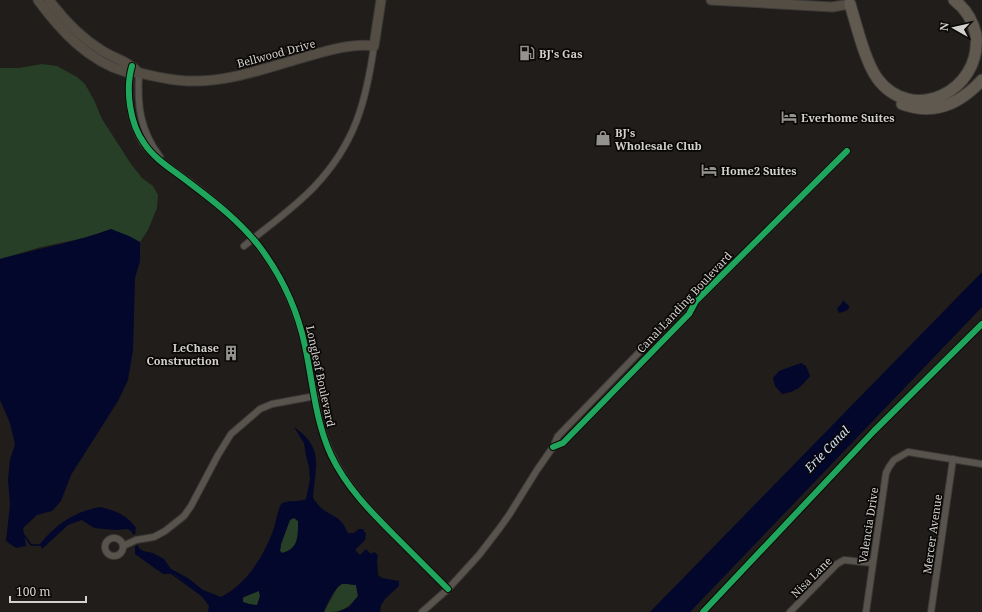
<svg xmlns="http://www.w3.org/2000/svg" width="982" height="612" font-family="'Noto Serif',serif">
  <rect width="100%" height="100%" fill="#201d1a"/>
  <!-- green -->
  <g fill="#263f26">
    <polygon points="42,64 57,66 77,77 85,84 94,100 102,119 131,164 142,178 153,186 158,195 157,208 148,230 140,242 137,244 111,229 89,237 41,247 0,259 0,68 19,68"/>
    <path d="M294,518L298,521C298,536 299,548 282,553L280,551L281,544L290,519Z"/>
    <path d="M342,584H347L356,585L358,596C346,610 342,612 324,612L337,588Z"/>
    <polygon points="259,590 260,596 257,605 249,604 243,602 243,598"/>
  </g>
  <!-- water -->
  <g fill="#03072b" fill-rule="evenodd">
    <path d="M111,229L129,236L140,242V261L135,278L133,350L128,380L118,401L71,475L61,501L52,511L37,515L23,528L26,546L16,548L6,541L10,505L8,480L10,460L15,444L10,423L0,400V259C37,249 75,242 111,229Z"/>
    <polygon points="982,272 982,307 690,612 650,612"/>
    <polygon points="843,300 850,307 846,311 839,313 837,308 842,303"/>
    <path d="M801,363L806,366L810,376C801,387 796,392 782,394L775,386L773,378L779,371Z"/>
    <path d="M294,427C325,449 315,466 313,498C317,504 321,509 327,512C339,519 342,520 348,533H354L358,529H363L366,534L365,540L355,550L360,555L366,549L371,554L374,552L378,555L377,561L378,575L382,578L399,581V586L385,599L381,605L380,612H338L349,607L358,596L356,585C352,585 346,583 342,584C336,586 326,605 324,612H208L209,606L200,594L174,574H163L135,554V546L138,545L139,548L143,551L153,553L164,559L171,569L188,578L203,590L221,597C247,584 263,557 273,531C276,522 277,513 281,504C289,499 298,503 306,499L310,479L309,467L306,456L304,443ZM294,518L298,521C298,536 299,549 282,553L280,551L281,544L290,520ZM259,591L260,596L257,605L249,604L243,602V597Z"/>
    <path d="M101,507C117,512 126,514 136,528L135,531L136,533L133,535L132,532L128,529L115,530L94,528L82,520L68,525L42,549L40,544C56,524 75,511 101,507Z"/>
  </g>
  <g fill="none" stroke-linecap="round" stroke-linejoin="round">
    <!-- stream -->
    <g stroke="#03072b" stroke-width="1.5">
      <polyline points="24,535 31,545 41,545"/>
      <polyline points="172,574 201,595"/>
    </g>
    <defs>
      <g id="street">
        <path d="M131,69C127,93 129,122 143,143C154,158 172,169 187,180C214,201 241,222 261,249C284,280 299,316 307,354C314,388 316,423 332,455C347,488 373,514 399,540C415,556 432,573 448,589"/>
        <path d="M139,73C137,106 140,130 160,157"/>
        <path d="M244,246C267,227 293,209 314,187C355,144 366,102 374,46"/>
        <polyline points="553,447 563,443 689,314 696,301 847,151"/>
        <circle cx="114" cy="547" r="9"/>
        <polyline points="123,546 136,540 154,537 165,531 184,516 191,506 218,455 231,434 260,409 272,404 321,395"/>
        <polyline points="422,612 448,589 479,555 499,529 509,515 537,470 553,447 558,436 683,307 696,301"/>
        <polyline points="790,612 837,564 844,560 872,563"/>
        <polyline points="866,612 886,473 889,467 894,460 908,452 982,464"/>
        <polyline points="931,612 953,459"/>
      </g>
      <g id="secondary">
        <path d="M38,0C60,30 88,61 126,72C131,73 136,72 140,73C157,77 173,81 191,81C224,82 257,71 288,62C314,55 348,42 374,46L381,0"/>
        <path d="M49,0C64,20 80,37 101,50C113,58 130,62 139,73"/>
        <polyline points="711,0 832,7 850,4 848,0"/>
      </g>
      <g id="highway">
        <path d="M850,4C856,24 865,61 877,78C911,125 982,92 976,35C973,21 965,8 954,0"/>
        <path d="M902,104C934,116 960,104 982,80"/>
      </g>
    </defs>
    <!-- street casing -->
    <use href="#street" stroke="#3c3a37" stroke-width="8"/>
    <!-- secondary casing -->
    <use href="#secondary" stroke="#3c3a37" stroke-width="11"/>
    <!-- highway casing -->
    <use href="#highway" stroke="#3c3a37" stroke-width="13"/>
    <!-- street -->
    <use href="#street" stroke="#58534c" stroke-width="6"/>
    <!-- secondary -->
    <use href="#secondary" stroke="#534d44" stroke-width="9"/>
    <!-- highway -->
    <use href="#highway" stroke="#60594f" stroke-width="11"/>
    <defs>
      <g id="cycleway">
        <path d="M132,66C125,90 130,124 144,143C154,159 173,170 187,181C215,202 242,223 262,250C283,279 298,312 305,346C313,383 315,420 331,455C346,487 371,512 396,537C414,555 431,572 448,589"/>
        <polyline points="553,447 563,443 689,314 696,301 847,151"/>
        <polyline points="703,612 874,431 982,324"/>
      </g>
    </defs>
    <!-- cycleway casing -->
    <use href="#cycleway" stroke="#0a0806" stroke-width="8"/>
    <!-- cycleway -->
    <use href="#cycleway" stroke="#20a55d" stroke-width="6"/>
  </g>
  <!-- icons -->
  <defs>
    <symbol id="fuel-bare" viewBox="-9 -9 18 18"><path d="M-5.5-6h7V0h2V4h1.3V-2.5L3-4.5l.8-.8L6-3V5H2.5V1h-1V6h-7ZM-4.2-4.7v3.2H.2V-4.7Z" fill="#94928e" stroke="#0a0806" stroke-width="2.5" paint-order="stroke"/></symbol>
    <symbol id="hotel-bare" viewBox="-9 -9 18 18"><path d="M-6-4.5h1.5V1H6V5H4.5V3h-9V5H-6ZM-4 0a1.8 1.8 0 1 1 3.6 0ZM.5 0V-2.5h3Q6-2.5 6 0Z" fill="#94928e" stroke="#0a0806" stroke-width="2.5" paint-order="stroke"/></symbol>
    <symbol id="shop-bare" viewBox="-9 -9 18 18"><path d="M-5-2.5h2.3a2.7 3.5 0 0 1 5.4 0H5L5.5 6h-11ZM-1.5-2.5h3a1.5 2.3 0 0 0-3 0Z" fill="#94928e" stroke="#0a0806" stroke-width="2.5" paint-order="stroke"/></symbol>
    <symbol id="building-bare" viewBox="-9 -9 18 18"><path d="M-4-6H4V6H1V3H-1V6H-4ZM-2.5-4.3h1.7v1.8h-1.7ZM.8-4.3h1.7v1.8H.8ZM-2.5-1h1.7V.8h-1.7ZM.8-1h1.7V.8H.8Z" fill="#94928e" stroke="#0a0806" stroke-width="2.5" paint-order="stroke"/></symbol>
  </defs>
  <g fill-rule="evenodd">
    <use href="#fuel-bare" x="516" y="42" width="22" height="22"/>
    <use href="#hotel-bare" x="778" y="106" width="22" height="22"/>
    <use href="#shop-bare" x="592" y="127" width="22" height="22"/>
    <use href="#hotel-bare" x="698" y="159" width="22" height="22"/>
    <use href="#building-bare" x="220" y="342" width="22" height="22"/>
  </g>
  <g text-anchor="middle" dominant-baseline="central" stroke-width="3.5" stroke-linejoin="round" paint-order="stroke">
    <!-- street labels -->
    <g font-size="11" fill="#d3d1cd" stroke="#0a0806">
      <text transform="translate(276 53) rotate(-15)">Bellwood Drive</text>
      <text transform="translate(684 302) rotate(-47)">Canal Landing Boulevard</text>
      <text transform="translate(321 376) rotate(78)">Longleaf Boulevard</text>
      <text transform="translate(868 525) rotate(-81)">Valencia Drive</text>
      <text transform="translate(932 534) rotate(-82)">Mercer Avenue</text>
      <text transform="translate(811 577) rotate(-45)">Nisa Lane</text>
    </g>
    <!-- poi labels -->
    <g font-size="11" font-weight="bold" fill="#d3d1cd" stroke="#0a0806" text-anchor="start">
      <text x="539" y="53">BJ's Gas</text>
      <text x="801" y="117">Everhome Suites</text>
      <text x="615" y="132">BJ's<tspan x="615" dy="13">Wholesale Club</tspan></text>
      <text x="721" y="170">Home2 Suites</text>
      <text x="219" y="347" text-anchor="end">LeChase<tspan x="219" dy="13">Construction</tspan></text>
    </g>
    <!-- water labels -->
    <g font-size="12" font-style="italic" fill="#cee1ff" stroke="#0a0806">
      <text transform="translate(827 449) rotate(-46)">Erie Canal</text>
    </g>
  </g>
  <!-- north arrow -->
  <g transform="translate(954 28) rotate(278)" stroke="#0a0806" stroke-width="3" paint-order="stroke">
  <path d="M0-3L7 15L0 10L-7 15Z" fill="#d3d1cd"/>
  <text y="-6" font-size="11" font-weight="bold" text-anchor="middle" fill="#d3d1cd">N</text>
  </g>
  <!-- scale -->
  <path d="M10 596v6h76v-6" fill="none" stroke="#d3d1cd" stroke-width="2"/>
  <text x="16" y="596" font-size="12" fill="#d3d1cd" stroke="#0a0806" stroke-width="3" paint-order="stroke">100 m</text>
</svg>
